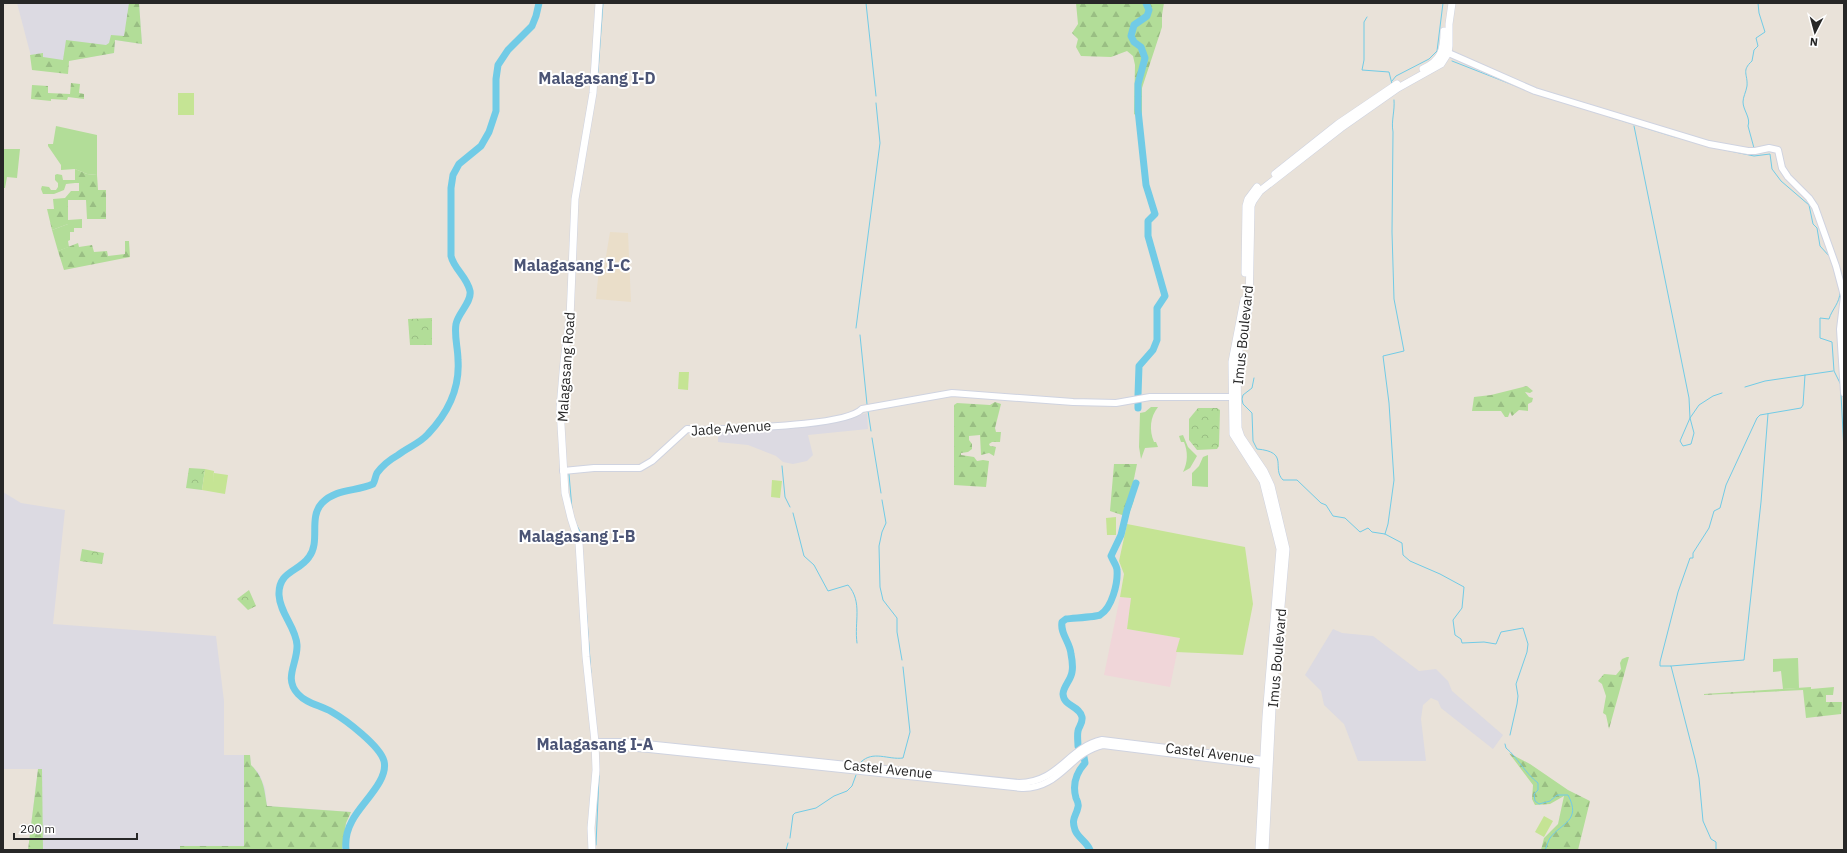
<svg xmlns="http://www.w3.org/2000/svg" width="1847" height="853" font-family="'IBM Plex Sans',sans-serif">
  <defs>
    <pattern id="forest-firs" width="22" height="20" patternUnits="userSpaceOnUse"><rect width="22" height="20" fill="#b2dd98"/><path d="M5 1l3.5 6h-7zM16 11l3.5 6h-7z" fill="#99be83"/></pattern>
    <pattern id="park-crowns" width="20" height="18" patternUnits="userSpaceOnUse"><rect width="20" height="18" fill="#b2dd98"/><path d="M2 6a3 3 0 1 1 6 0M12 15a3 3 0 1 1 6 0" fill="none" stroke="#99be83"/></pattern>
  </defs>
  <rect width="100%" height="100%" fill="#e9e2d9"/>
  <!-- industrial -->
  <g fill="#dcdae2">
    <polygon points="17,3 139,3 142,44 115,40 114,53 49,64 33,64"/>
    <polygon points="867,413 868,429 808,435 813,455 807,461 793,464 783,462 776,456 748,445 718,442 718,432 832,423"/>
    <polygon points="3,492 21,503 65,510 53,624 216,636 224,701 224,755 250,755 251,765 259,773 265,788 267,806 351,812 346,823 342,850 28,850 38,769 3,769"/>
    <polygon points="1333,629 1342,633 1373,636 1419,671 1436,669 1448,681 1452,691 1503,735 1493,749 1441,708 1438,701 1431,698 1423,705 1421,719 1426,761 1358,761 1344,724 1324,705 1321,691 1305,675"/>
  </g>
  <!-- education -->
  <polygon fill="#eadec9" points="610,232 628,233 631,302 596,299 599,268 604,268"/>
  <!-- medical -->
  <polygon fill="#f0d6d9" points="1120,597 1132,598 1127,629 1180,638 1170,687 1104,675"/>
  <!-- grass -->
  <g fill="#b2dd98">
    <polygon points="56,126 97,135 97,175 87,174 75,169 61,170 61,165 48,146 48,144 53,144"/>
    <polygon points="3,149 20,149 17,178 7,177 5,188 3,188"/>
    <polygon points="57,174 62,175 63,180 75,180 75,183 66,184 64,190 54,194 43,194 41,189 42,186 49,187 51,190 56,190 58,187 58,183 55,180 55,175"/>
    <polygon points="82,219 82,228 74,228 74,232 70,232 70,240 68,241 69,247 58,251 52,230 68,224 68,220"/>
    <path d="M1151,407H1158C1150,417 1149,430 1154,442H1156L1158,447L1145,448L1141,459L1139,447L1140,413L1145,412Z"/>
    <path d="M1183,435L1188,447L1197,456L1190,468L1183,472C1188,462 1188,452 1184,442H1181L1179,436Z"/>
    <polygon points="1208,455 1208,487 1192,486 1192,473 1199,466 1203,457"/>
    <polygon points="1798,658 1799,688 1783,689 1781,671 1773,672 1773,659"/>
  </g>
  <!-- forest -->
  <g fill="url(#forest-firs)">
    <polygon points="129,3 139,3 142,44 115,40 114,53 69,61 68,74 32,70 30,55 43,53 43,57 63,60 66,40 106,45 109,43 111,35 124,36"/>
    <polygon points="1076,3 1164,3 1162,15 1162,27 1142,88 1142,117 1137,116 1134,114 1135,65 1133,56 1127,51 1111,57 1081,56 1076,47 1078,39 1072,33 1078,24"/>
    <polygon points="71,83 80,84 79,93 84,94 84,99 68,97 67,100 51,99 51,101 31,99 32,85 48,86 48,93 70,94"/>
    <polygon points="75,169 87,174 97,175 98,190 106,190 106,219 87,219 86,200 68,200 68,224 52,230 47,209 54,209 53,199 65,198 71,191 79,191 79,183 75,183"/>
    <polygon points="125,241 129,241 130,257 64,270 58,251 78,243 79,247 92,245 94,252 107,251 108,256 125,254"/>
    <polygon points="1527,386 1533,391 1530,393 1525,392 1529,397 1533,398 1532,402 1528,404 1528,411 1519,410 1512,416 1510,412 1508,417 1505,417 1501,411 1472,411 1474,397 1491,395"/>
    <polygon points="995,402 1001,404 995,428 996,432 1001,432 1000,442 992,442 989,444 990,446 996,447 994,456 989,453 981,455 980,435 969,436 969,440 972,444 972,449 968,452 961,453 961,455 974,457 977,461 983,460 989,461 986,487 954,485 954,405 957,403 990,405"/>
    <polygon points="1114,464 1137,464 1130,498 1134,500 1128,517 1110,511"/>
    <polygon points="1627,657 1629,657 1609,729 1606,715 1603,713 1606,696 1602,684 1598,681 1604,674 1616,675 1621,669 1620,663 1622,659"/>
    <polygon points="1811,687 1811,689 1834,687 1833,695 1826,695 1826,702 1842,702 1841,714 1806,718 1803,690 1704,695 1704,694"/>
    <polygon points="1509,753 1530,764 1568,790 1590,801 1578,850 1541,850 1544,838 1558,824 1564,796 1550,804 1535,805 1532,799 1533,785"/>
    <path d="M244,755H250L251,765C264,778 264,788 267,806L351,812L346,823L342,850H180V846H244Z"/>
    <polygon points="38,769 42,769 43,850 28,850"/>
  </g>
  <!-- park -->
  <g fill="url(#park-crowns)">
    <polygon points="432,318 432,345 410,345 408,319"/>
    <polygon points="1198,408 1217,408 1220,410 1219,446 1217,449 1197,450 1189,440 1189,419"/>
    <polygon points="189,468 205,469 202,490 186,488"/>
    <polygon points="82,549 104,553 102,564 80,561"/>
    <polygon points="249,590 256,606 248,610 237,599"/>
  </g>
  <!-- pitch -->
  <g fill="#c5e494">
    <rect x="178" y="93" width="16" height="22"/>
    <polygon points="679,372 689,372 688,390 678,389"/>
    <polygon points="205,469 214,471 213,482 214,473 228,475 225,494 202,490"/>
    <polygon points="772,480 782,481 780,498 771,497"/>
    <polygon points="1116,517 1116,535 1107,535 1106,518"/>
    <polygon points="1127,524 1245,547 1253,604 1243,655 1176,652 1180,638 1127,629 1131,598 1120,597 1124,574 1119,561"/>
    <polygon points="1544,816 1553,821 1544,837 1535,832"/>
  </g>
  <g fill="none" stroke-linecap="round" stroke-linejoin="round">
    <!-- stream -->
    <g stroke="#71cbe6" stroke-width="1">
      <polyline points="866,3 876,96"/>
      <polyline points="1367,17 1364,22 1364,60 1362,70 1389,72 1392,84"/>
      <polyline points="1452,61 1526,90"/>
      <polyline points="598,72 603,3"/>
      <polyline points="1392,81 1396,76 1429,59 1437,51 1443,3"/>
      <polyline points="1607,116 1675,137"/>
      <polyline points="1634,126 1689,398 1690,418 1694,433 1691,444 1683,446 1680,441 1690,418 1699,405 1713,396 1722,393"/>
      <polyline points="1716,148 1754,156 1770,154 1772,169 1781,181 1809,205 1813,224 1817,228 1820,246 1830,257"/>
      <path d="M1754,148L1748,126C1751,118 1743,110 1743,102C1743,97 1746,92 1747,86C1748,74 1741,71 1752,61L1754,50L1758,46L1756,38L1765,32L1759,13L1758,3"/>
      <path d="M1840,292C1840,303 1832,309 1829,319L1820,318V338L1832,342L1834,371L1841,385"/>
      <polyline points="856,328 880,143 876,103"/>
      <polyline points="860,335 867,404"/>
      <path d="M1254,378L1252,388L1243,395L1242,399L1243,404L1252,413L1253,441L1257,449C1290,452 1271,468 1283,480H1297L1321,503L1326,505L1333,516L1345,518L1360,532L1368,528L1372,532L1385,534L1402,543L1403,555L1410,561L1440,574L1464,587L1462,608L1453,620L1455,635L1461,639L1462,643L1484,642L1496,644L1501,632L1523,628L1528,644L1527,652L1516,684L1518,696L1517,704L1510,735"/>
      <polyline points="1745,387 1765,381 1833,371"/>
      <polyline points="1841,394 1844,451"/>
      <polyline points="868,411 871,431"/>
      <polyline points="872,438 881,493"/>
      <polyline points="782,466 785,497 790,507"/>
      <polyline points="1844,468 1844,477"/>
      <polyline points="569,474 572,509"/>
      <polyline points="882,500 886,523 882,532 879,546 880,587 883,600 897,618 897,632 902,660"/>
      <path d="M793,513L804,556L814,565L828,591L848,585C863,602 854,622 857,643"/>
      <polyline points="576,524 582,535 582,543"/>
      <path d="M1385,534L1388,524L1394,480L1389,403L1383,356L1404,351L1394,299L1392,232L1393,132C1391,121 1395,111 1394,100"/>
      <polyline points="586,606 591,673"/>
      <polyline points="1671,666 1744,660 1761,502 1768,414"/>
      <path d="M1505,744L1506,748C1518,758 1525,773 1538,783V790L1534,794L1535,801L1539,804L1550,801L1557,795H1568C1582,821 1561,823 1550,838C1548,841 1547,846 1545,850"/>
      <path d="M861,762C873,750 888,760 903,758L910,732L903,667"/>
      <polyline points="790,838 793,815 795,813 816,808 834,796 847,791 852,786 856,775"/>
      <polyline points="596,845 599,776"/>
      <polyline points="786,850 788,843"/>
      <polyline points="1716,850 1716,842 1711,839 1703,821 1699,778 1695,759 1671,666 1660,666 1660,662 1678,592 1690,558 1693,558 1693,553 1709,528 1714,511 1720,508 1726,485 1757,418 1760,415 1801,408 1803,405 1805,375"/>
    </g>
    <!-- river -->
    <g stroke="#71cbe6" stroke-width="7">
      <polyline points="1138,395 1139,366 1153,350 1157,340 1157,308 1165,296 1148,236 1148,221 1155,214 1146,185 1138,110 1138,84 1145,58 1141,47 1134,42 1131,36 1134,25 1147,16 1149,10 1146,3"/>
      <polyline points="1138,408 1138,403"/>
      <path d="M1078,746C1078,742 1077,736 1078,731C1079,726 1083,723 1082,717C1079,705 1064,707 1063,694C1063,687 1071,680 1072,672C1073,667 1072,659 1071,654C1070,642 1060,634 1062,622L1066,619C1073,618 1096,617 1100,615C1112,608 1118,583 1117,570C1117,566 1113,561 1111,556L1121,535L1127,510L1136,483"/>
      <path d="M1084,757L1085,763C1076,773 1072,784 1076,798C1077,800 1079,804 1078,807C1076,817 1071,818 1075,830C1078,838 1087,842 1090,850"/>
      <path d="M346,850C345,840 347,830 352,821C360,804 389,781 384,761C380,746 346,720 332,712C320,705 307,704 298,694C283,678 298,663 297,645C296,627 280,614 279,595C278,571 299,572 309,557C321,541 308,518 322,503C337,488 356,492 373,484C375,481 375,477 377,473C382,466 391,459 398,455C408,447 419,444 428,434C447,414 460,389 458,360C458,348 454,336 456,324C458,313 472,302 470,291C467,277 454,269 451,256V188L453,175L459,164L481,146L489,132L496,111V79L498,65L508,50L532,26L536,16L539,3"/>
    </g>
    <defs>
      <g id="tertiary">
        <polyline points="1444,51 1535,91 1709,144 1748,151 1755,151 1769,148 1778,150 1782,168 1788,177 1809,198 1815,207 1836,266 1844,296"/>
        <polyline points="1844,296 1840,329 1844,393"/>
        <path d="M563,471L594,468H640L652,461L687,429L702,430C731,428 845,427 862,409L952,393L1073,402L1116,403L1150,397H1232"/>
        <path d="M595,742H627L1019,783C1060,782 1067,748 1102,740L1264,760L1267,762"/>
        <path d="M595,747L613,746L649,749L1022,788C1060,789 1070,752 1103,745L1263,765L1267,763"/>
      </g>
      <g id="secondary">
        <path d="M1423,69C1441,61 1444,50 1444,31"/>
        <polyline points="1275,174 1338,124 1397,84"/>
        <polyline points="1245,273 1246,206 1248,199 1257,187"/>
        <polyline points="1244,300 1232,362 1233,434 1263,481 1280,549 1266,717 1259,850"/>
        <polyline points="592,850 591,828 596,770 595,742 586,657 579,543 571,518 565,493 560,408 564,361 570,318 575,199 593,93 599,3"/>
        <polyline points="1265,850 1272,708 1286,549 1271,486 1264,471 1241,437 1238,428 1237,371 1240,341 1249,308 1251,206 1253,201 1260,191 1341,128 1398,88 1441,64 1448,53 1449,46 1449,24 1452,3"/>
      </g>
    </defs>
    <!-- tertiary casing -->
    <use href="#tertiary" stroke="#cfd3e0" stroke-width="8"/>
    <!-- secondary casing -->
    <use href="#secondary" stroke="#cfd3e0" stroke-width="8"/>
    <!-- tertiary -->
    <use href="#tertiary" stroke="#fff" stroke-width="6"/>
    <!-- secondary -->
    <use href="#secondary" stroke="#fff" stroke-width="7"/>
  </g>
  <g text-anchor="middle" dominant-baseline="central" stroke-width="4" stroke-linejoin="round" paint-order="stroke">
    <!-- street labels -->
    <g font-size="14" fill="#272727" stroke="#fff">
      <text transform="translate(1243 335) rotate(-84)">Imus Boulevard</text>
      <text transform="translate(566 367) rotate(-86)">Malagasang Road</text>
      <text transform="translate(731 428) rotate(-4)">Jade Avenue</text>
      <text transform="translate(1277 658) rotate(-85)">Imus Boulevard</text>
      <text transform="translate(1210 753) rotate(7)">Castel Avenue</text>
      <text transform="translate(888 769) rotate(6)">Castel Avenue</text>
    </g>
    <!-- quarter labels -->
    <g font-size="16" font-weight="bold" fill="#4b5475" stroke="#fff">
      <text x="597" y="78">Malagasang I-D</text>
      <text x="572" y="265">Malagasang I-C</text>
      <text x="577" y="536">Malagasang I-B</text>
      <text x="595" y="744">Malagasang I-A</text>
    </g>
  </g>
  <!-- border -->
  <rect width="1847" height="853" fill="none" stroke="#272727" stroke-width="8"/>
  <!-- north arrow -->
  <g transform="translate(1815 32) rotate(186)" stroke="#ffffff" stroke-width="3" paint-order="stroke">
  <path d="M0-3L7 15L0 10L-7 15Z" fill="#272727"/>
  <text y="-6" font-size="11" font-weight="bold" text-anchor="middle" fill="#272727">N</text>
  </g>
  <!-- scale -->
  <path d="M14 833v6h123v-6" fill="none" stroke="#272727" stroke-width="2"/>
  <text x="20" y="833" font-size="12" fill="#272727" stroke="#ffffff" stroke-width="3" paint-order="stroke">200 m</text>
</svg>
